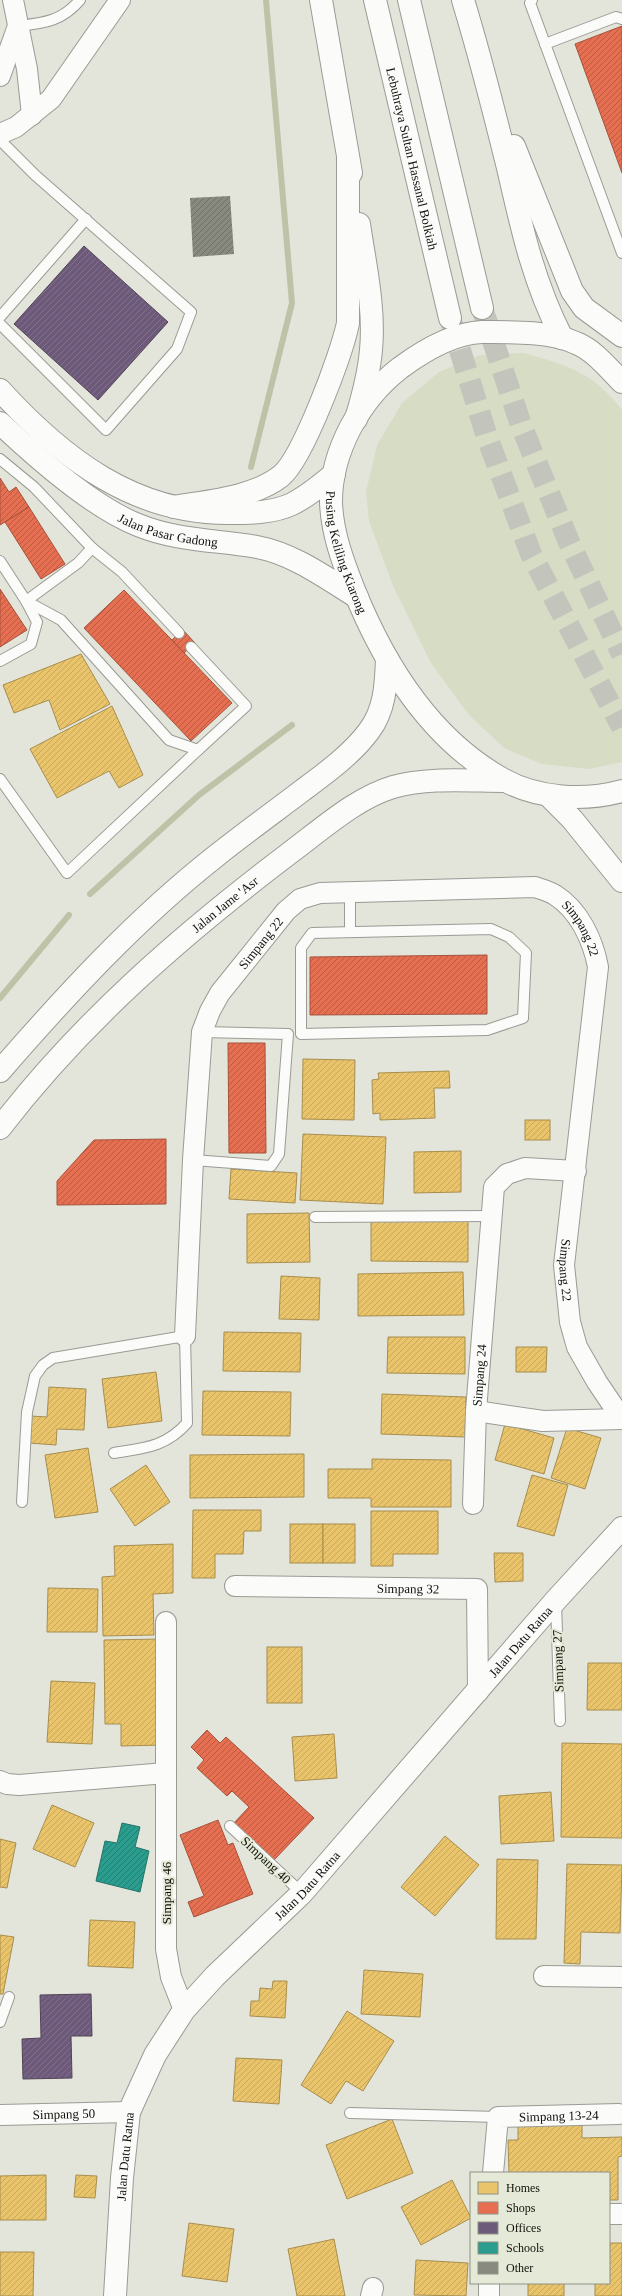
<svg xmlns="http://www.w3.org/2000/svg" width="622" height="2296" font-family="Georgia,serif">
  <defs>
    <pattern id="homes-hatch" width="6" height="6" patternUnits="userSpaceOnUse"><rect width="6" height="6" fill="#e9c46a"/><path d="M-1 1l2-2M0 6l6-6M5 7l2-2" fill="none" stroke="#c7a75b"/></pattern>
    <pattern id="shops-hatch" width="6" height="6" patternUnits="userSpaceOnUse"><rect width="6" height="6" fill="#e76f51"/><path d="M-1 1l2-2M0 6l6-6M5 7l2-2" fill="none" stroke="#ba5a41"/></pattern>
    <pattern id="offices-hatch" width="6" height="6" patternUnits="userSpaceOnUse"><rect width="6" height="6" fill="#6d597a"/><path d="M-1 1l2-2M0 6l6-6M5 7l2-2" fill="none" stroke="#807089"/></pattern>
    <pattern id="schools-hatch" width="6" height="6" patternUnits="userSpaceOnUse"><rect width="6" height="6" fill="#2a9d8f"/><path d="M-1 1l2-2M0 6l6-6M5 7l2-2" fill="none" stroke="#227f73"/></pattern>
    <pattern id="building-hatch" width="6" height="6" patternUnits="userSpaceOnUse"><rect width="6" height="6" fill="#888a7f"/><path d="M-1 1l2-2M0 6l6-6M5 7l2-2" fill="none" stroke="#6e6f66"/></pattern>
  </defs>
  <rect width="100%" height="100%" fill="#e3e5db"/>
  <!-- green -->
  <path fill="#d7dcc4" d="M524,353C567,365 594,373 622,410V762L589,769L542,764L504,748L468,714L431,663L393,586L369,521L366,492L377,445L402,403L439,372L480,355Z"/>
  <!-- homes -->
  <g fill="url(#homes-hatch)" stroke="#a88e4d">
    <polygon points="81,654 110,704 60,730 49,700 14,713 3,685"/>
    <polygon points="112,706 143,775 119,788 109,771 57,798 30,749"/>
    <polygon points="303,1059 355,1060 354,1120 302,1119"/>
    <polygon points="449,1071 450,1088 434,1088 435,1118 380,1120 380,1113 373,1114 372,1080 379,1079 378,1073"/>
    <rect x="525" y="1120" width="25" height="20"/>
    <polygon points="303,1134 386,1137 383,1204 300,1200"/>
    <polygon points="461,1151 461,1192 414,1193 414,1152"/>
    <polygon points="231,1169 297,1173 295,1203 229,1199"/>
    <polygon points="309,1213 310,1262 247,1263 247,1214"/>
    <polygon points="371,1220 468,1221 468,1262 371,1261"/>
    <polygon points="463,1272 464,1315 358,1316 358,1274"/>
    <polygon points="281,1276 320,1278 319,1320 279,1319"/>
    <polygon points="224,1332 301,1333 300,1372 223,1371"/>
    <polygon points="388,1337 465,1337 465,1374 387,1373"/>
    <polygon points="516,1347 547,1347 546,1372 516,1372"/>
    <polygon points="156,1372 162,1421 108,1428 102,1379"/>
    <polygon points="49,1387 86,1389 84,1430 57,1429 56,1445 29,1443 31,1416 47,1417"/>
    <polygon points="203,1391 291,1392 290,1436 202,1435"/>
    <polygon points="382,1394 466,1397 465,1437 381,1434"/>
    <polygon points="505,1424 554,1438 544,1474 495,1460"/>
    <polygon points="567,1428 601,1438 585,1489 551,1478"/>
    <polygon points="88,1448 98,1512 55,1518 45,1455"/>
    <polygon points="304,1454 304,1497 190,1498 190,1455"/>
    <polygon points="372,1459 451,1460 451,1507 371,1507 371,1498 328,1498 328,1469 372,1469"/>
    <polygon points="146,1465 170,1502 135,1526 110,1489"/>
    <polygon points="532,1475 568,1485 554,1536 517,1526"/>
    <polygon points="193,1510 261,1510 261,1531 244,1531 243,1554 215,1554 215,1578 192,1578"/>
    <polygon points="371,1511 438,1511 438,1554 393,1554 393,1566 371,1566"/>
    <rect x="290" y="1524" width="33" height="39"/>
    <rect x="323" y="1524" width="32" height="39"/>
    <polygon points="173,1544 173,1593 153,1594 154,1635 103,1636 102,1577 115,1576 114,1546"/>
    <polygon points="494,1553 523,1553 523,1581 495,1582"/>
    <polygon points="48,1588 98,1589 97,1632 47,1632"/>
    <polygon points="161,1639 163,1745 121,1746 121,1724 105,1724 104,1640"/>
    <rect x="267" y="1647" width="35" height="56"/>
    <polygon points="588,1663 622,1663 622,1710 587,1710"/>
    <polygon points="51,1681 95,1683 92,1744 47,1742"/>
    <polygon points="334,1734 337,1778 295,1781 292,1737"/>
    <polygon points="562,1743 622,1744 622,1838 561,1837"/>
    <polygon points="551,1792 554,1841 501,1844 499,1796"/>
    <polygon points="52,1805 94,1823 75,1867 33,1849"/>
    <polygon points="445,1836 479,1865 435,1916 401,1887"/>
    <polygon points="0,1839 16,1843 7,1888 0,1887"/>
    <polygon points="497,1859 538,1860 536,1939 496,1939"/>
    <polygon points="567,1864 622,1865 620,1933 581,1932 580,1964 564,1963"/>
    <polygon points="90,1920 135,1922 133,1968 88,1966"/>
    <polygon points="0,1935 14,1937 3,1994 0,1994"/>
    <polygon points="364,1970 423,1974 420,2017 361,2014"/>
    <polygon points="273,1981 287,1981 285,2018 250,2016 251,2001 259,2001 260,1988 272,1989"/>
    <polygon points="347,2011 394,2041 363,2091 346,2081 331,2104 301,2085"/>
    <polygon points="236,2058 282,2060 279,2104 233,2101"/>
    <polygon points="392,2119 413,2173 347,2199 326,2145"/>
    <polygon points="582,2124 582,2138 622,2137 622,2156 618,2157 618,2200 609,2200 609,2173 509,2173 508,2140 518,2140 518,2125"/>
    <polygon points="46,2175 46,2220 0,2220 0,2176"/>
    <polygon points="76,2175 97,2176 95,2198 74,2197"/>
    <polygon points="452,2180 471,2218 421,2245 401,2207"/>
    <polygon points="189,2223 234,2229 227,2282 182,2276"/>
    <polygon points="334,2239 345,2296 297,2296 288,2249"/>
    <polygon points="609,2243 622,2243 622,2296 595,2296 595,2283 609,2283"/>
    <polygon points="0,2252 34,2252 33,2296 0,2296"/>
    <polygon points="416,2260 468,2263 466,2296 414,2295"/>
    <rect x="528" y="2283" width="36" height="13"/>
  </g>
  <!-- shops -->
  <g fill="url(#shops-hatch)" stroke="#a6523c">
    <polygon points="622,26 622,173 575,44"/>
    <polygon points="0,478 9,492 16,487 29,507 0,525"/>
    <polygon points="29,507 65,564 41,579 5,522"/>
    <polygon points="0,589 27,630 0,647"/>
    <polygon points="124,590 232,703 191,741 84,628"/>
    <polygon points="183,630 195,643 184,653 172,640"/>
    <polygon points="487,955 487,1014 310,1015 310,957"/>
    <polygon points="228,1043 265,1043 266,1153 229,1153"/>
    <polygon points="166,1139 166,1204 57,1205 57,1181 94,1140"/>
    <polygon points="207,1730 220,1743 226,1737 314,1818 274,1860 234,1823 249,1807 232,1791 227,1796 197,1768 204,1760 191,1747"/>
    <polygon points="218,1820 228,1845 233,1843 253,1894 194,1917 188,1902 204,1896 180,1835"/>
  </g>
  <!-- offices -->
  <g fill="url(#offices-hatch)" stroke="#514358">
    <polygon points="84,246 168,322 98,400 14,324"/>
    <polygon points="91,1994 92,2036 71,2036 72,2078 23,2079 22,2039 41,2038 40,1995"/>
  </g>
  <!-- schools -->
  <polygon fill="url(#schools-hatch)" stroke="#227367" points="122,1823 140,1827 135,1847 149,1851 140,1892 96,1881 105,1841 117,1843"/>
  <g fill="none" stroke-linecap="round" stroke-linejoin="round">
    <!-- stream -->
    <g stroke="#bec3a8" stroke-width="6">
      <polyline points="251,467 292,303 266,0"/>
      <polyline points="90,894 199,795 292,725"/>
      <polyline points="0,998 69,915"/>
    </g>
  </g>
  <!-- building -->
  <polygon fill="url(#building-hatch)" points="230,196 234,254 193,257 190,198"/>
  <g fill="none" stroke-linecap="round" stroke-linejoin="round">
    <!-- motorway-tunnel -->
    <g stroke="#c3c5bc" stroke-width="22" stroke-dasharray="22 11" stroke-linecap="butt">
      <polyline points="482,308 521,425 569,542 622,654"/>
      <polyline points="450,318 487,437 531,554 622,727"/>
    </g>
    <defs>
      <g id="service">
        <polyline points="532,0 530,3 622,253"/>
        <path d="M18,26C45,23 62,21 80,0"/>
        <polyline points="545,44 616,17 622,19"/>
        <polyline points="0,140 35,175 191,312 177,349 106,430 0,324"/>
        <polyline points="0,317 86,219"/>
        <polyline points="0,459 34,487 92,548 122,572 179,633"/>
        <polyline points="92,548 78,563 26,601 61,620 169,740 198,750 246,706 191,647"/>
        <polyline points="0,561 26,601 37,622 31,644 0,661"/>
        <polyline points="0,779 67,873 198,750"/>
        <polyline points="350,892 350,931"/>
        <polygon points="491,929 509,937 526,953 523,1018 487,1030 301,1034 301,948 312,933"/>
        <polyline points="193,1160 271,1166 279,1154 288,1034 202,1032"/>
        <polyline points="315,1217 491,1216"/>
        <path d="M22,1502L27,1412L35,1376L43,1365L53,1358L185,1336L187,1423C166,1447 144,1448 114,1453"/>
        <polyline points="556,1603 560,1721"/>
        <polyline points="230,1826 302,1893"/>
        <polyline points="0,2022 9,1997"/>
        <polyline points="350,2113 498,2117"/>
      </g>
      <g id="minor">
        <polyline points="13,0 27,69 32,115"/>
        <polyline points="0,76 18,26"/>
        <polyline points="0,134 16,127 51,99 120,0"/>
        <path id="s1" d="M185,1336L193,1160L202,1032L210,1011L220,993L286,911L300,899L320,893L535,887C541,889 549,891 555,895C579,910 593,940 598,967L564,1265L570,1322L577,1347L597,1382L622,1419"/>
        <polyline points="476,1411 543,1421 622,1419"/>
        <path id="s2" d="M473,1504L476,1411L494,1187L507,1174L525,1168L576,1171"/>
        <path id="s3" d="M235,1586L477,1589L478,1692"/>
        <polyline points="166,1622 166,1949 171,1977 184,2010"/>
        <polyline points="0,1781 7,1784 19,1785 166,1773"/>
        <polyline points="544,1976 622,1977"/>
        <path id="s4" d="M0,2115L129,2112"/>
        <path id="s5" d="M493,2173L498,2117L619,2114"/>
        <polyline points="609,2214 622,2214"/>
        <polyline points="371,2296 373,2288"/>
        <polyline points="489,2296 489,2283"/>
      </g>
      <g id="tertiary">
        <path d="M0,390C62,458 134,514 230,513C251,513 273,513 292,504C308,496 321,485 334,474"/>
        <path id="s6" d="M0,423C36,457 92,507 138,525C177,541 217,540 257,547C294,554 326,578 357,597"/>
      </g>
      <g id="secondary">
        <path id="s7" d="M115,2296L122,2178L129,2112L155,2055L184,2010L215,1976L302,1893L556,1600L622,1528"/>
      </g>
      <g id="primary">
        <path id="s8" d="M622,382C609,369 594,350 576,343C551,331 509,332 482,332C453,333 423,351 400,368C360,399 331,451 331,502C332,533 343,562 354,590C384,664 431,740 504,780C538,799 585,801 622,791"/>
        <polyline points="548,795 572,819 622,881"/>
        <path d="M0,1071C67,994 136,919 216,856C245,833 274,812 303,790C326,773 352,754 369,731C385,710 386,685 387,659"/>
        <path id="s9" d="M0,1128C82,1021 184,933 291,852C322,829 356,798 393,787C429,777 469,781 505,781"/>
      </g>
      <g id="motorway">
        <polyline points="321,0 351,173"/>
        <path id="s10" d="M375,0L450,318"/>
        <polyline points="409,0 482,308"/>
        <path d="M463,0C480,56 494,111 508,168C522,229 533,281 562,338"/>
        <polyline points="514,146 572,291 584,308 622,336"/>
        <path d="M356,419C363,396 369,373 371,350C375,308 365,265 359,224"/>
        <path d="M174,507C208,501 253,498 281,476C303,458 342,353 348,323V158"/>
      </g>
    </defs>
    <!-- service casing -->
    <use href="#service" stroke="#999b94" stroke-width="12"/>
    <!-- minor casing -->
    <use href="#minor" stroke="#999b94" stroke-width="22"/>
    <!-- tertiary casing -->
    <use href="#tertiary" stroke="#999b94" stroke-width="24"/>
    <!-- secondary casing -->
    <use href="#secondary" stroke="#999b94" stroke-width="24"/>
    <!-- primary casing -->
    <use href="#primary" stroke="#999b94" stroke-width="24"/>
    <!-- motorway casing -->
    <use href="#motorway" stroke="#999b94" stroke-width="24"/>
    <!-- service -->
    <use href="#service" stroke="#fbfbfa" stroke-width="10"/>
    <!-- minor -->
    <use href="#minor" stroke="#fbfbfa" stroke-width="20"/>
    <!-- tertiary -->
    <use href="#tertiary" stroke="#fbfbfa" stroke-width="22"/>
    <!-- secondary -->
    <use href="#secondary" stroke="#fbfbfa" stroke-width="22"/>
    <!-- primary -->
    <use href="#primary" stroke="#fbfbfa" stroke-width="22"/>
    <!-- motorway -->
    <use href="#motorway" stroke="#fbfbfa" stroke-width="22"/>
  </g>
  <g text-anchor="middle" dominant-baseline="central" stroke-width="4" stroke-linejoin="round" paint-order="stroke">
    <!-- street labels -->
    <g font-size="13" fill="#0f100a" stroke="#e5e9d7">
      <text stroke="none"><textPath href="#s10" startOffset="163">Lebuhraya Sultan Hassanal Bolkiah</textPath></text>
      <text stroke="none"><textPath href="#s6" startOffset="203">Jalan Pasar Gadong</textPath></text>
      <text stroke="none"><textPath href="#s8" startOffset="455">Pusing Keliling Kiarong</textPath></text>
      <text stroke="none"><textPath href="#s9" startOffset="318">Jalan Jame 'Asr</textPath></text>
      <text stroke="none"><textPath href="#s1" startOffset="772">Simpang 22</textPath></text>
      <text stroke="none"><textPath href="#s1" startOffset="412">Simpang 22</textPath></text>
      <text stroke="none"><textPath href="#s1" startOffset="1120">Simpang 22</textPath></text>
      <text stroke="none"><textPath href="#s2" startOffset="129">Simpang 24</textPath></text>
      <text stroke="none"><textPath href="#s3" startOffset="173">Simpang 32</textPath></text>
      <text stroke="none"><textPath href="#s7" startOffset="800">Jalan Datu Ratna</textPath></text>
      <text transform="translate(558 1661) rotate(-92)">Simpang 27</text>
      <text transform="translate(266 1860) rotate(43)">Simpang 40</text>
      <text stroke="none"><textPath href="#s7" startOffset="476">Jalan Datu Ratna</textPath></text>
      <text transform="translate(166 1893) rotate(-90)">Simpang 46</text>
      <text stroke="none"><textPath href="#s4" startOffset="64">Simpang 50</textPath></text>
      <text stroke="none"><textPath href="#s5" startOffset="117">Simpang 13-24</textPath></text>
      <text stroke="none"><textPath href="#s7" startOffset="140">Jalan Datu Ratna</textPath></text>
    </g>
  </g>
  <!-- legend -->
  <rect x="470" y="2172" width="140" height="112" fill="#e5e9d7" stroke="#8f9285"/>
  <rect x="478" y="2182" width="20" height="12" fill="#e9c46a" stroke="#8f9285"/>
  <text x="506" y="2192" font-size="12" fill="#0f100a">Homes</text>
  <rect x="478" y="2202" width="20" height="12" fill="#e76f51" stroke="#8f9285"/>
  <text x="506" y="2212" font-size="12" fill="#0f100a">Shops</text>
  <rect x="478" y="2222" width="20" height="12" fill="#6d597a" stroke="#8f9285"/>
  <text x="506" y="2232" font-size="12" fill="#0f100a">Offices</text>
  <rect x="478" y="2242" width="20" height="12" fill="#2a9d8f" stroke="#8f9285"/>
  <text x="506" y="2252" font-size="12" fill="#0f100a">Schools</text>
  <rect x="478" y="2262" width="20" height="12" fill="#888a7f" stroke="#8f9285"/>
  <text x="506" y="2272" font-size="12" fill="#0f100a">Other</text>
</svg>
